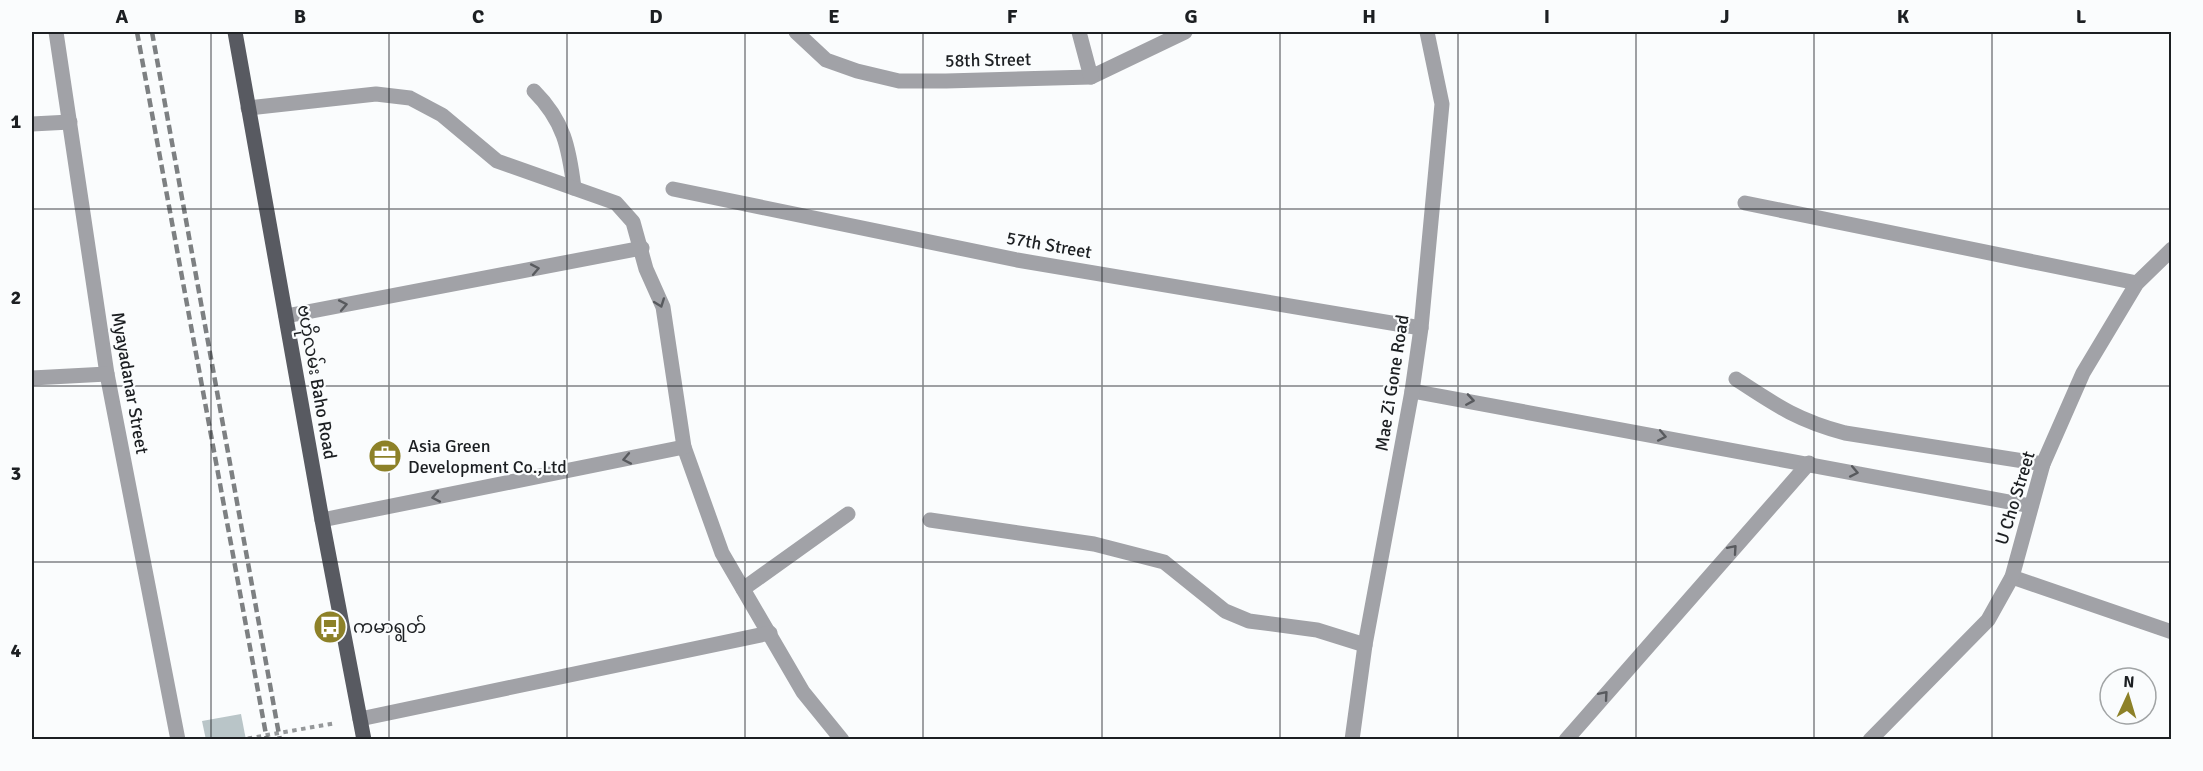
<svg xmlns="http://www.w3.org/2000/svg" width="2203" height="771" font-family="Signika,'Noto Sans Myanmar',sans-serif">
  <rect width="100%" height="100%" fill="#fafcfd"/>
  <!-- building -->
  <polygon fill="#b9c5c8" points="241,714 246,740 206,740 202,721"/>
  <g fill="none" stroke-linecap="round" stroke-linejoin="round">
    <!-- path -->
    <polyline stroke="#95989a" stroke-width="4" stroke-dasharray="4.5 4.5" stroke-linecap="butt" points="239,740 336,723"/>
    <!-- minor -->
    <g stroke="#a1a2a7" stroke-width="15">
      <polyline points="56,32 107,374 178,740"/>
      <polyline points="796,32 826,60 857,71 899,81 946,81 1091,77 1185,32"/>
      <polyline points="1079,32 1091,77"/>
      <path d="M534,91C564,121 569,148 574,188"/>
      <polyline points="248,108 376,94 410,98 442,115 497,161 616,203 633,222 646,269 663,307 684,447 722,553 803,692 842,740"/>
      <polyline points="32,124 70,122"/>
      <polyline points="673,189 1017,260 1421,328"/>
      <polyline points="1745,203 2137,283"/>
      <polyline points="286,316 642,248"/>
      <polyline points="32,378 107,374"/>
      <path d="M1736,379C1777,406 1797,420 1845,433L2043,464"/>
      <polyline points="1412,391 2031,506"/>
      <polyline points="322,520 684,447"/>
      <polyline points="930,520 1094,544 1164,562 1225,611 1249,621 1317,630 1365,645"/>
      <polyline points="2012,577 2172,632"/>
      <polyline points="743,589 848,514"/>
      <polyline points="360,719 770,633"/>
      <polyline points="1352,740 1365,645 1412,391 1421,328 1442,104 1427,32"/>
      <polyline points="1566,740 1809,463"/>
      <polyline points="1870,740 1988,620 2012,577 2043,464 2083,373 2137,283 2172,249"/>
    </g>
    <!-- major -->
    <polyline stroke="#585a61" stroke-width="15" points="235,32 322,520 364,740"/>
    <!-- rail -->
    <g stroke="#7d8082" stroke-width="4.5" stroke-dasharray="9 4.5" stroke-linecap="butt">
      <polyline points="137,32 267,740"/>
      <polyline points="152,32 280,740"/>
    </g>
  </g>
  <!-- one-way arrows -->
  <defs><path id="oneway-chevron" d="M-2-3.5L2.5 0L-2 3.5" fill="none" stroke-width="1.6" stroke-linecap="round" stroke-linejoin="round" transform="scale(1.5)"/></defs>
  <g stroke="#585a5e">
    <use href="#oneway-chevron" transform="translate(535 269) rotate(-11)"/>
    <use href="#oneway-chevron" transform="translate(660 303) rotate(70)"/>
    <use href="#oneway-chevron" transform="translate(343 305) rotate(-11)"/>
    <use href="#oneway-chevron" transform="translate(1470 400) rotate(9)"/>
    <use href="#oneway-chevron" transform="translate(1662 436) rotate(11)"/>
    <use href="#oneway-chevron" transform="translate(627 459) rotate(169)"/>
    <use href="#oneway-chevron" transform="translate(1854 472) rotate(11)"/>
    <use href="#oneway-chevron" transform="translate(436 497) rotate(169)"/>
    <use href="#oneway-chevron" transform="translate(1733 549) rotate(-49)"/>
    <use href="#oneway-chevron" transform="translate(1604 695) rotate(-49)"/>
  </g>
  <!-- grid -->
  <path fill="none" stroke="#1c1f22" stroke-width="1.5" stroke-opacity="0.55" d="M211,32V740M389,32V740M567,32V740M745,32V740M923,32V740M1102,32V740M1280,32V740M1458,32V740M1636,32V740M1814,32V740M1992,32V740M32,209H2172M32,386H2172M32,562H2172"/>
  <!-- icons -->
  <defs>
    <symbol id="office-disc" viewBox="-11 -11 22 22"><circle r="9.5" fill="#8d8128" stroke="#fafcfd"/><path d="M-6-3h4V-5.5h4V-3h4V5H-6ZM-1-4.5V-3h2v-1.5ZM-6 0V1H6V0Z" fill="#fff"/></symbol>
    <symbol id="bus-disc" viewBox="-11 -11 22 22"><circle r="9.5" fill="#8d8128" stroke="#fafcfd"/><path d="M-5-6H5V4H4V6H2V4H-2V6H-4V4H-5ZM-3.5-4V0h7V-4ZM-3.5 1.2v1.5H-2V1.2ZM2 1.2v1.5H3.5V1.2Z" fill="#fff"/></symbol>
  </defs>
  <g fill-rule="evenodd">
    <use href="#office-disc" x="366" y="437" width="38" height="38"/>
    <use href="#bus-disc" x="311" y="608" width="38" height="38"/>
  </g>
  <g text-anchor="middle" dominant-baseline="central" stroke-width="4.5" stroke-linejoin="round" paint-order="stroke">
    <!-- street labels -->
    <g font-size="18" fill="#1c1f22" stroke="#fafcfd">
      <text transform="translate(988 60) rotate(-1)">58th Street</text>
      <text transform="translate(1049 245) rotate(10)">57th Street</text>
      <text transform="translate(317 382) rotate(80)">ဗဟိုလမ်း Baho Road</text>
      <text transform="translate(130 383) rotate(80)">Myayadanar Street</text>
      <text transform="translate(1392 383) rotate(-81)">Mae Zi Gone Road</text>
      <text transform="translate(2015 498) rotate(-73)">U Cho Street</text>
    </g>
    <!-- poi labels -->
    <g font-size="18" fill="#1c1f22" stroke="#fafcfd" text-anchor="start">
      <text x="408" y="446">Asia Green<tspan x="408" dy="21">Development Co.,Ltd</tspan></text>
      <text x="353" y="627">ကမာရွတ်</text>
    </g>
  </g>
  <!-- border -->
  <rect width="2203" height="771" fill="none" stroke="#fafcfd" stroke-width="66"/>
  <!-- north arrow -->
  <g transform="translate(2128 696) rotate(4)"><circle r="28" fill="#fafcfd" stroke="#a1a4a5" stroke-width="1.5"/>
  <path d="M0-4.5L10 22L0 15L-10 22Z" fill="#8d8128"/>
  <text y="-9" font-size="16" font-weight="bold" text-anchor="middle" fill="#1c1f22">N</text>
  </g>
  <rect x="33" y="33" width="2137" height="705" fill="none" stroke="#1c1f22" stroke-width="2"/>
  <g font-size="20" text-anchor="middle" font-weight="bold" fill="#1c1f22">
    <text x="122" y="23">A</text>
    <text x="300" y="23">B</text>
    <text x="478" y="23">C</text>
    <text x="656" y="23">D</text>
    <text x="834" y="23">E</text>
    <text x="1012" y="23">F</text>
    <text x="1191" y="23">G</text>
    <text x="1369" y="23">H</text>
    <text x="1547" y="23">I</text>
    <text x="1725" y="23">J</text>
    <text x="1903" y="23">K</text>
    <text x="2081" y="23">L</text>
    <text x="16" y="128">1</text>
    <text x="16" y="304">2</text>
    <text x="16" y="480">3</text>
    <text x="16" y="657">4</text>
  </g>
</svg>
